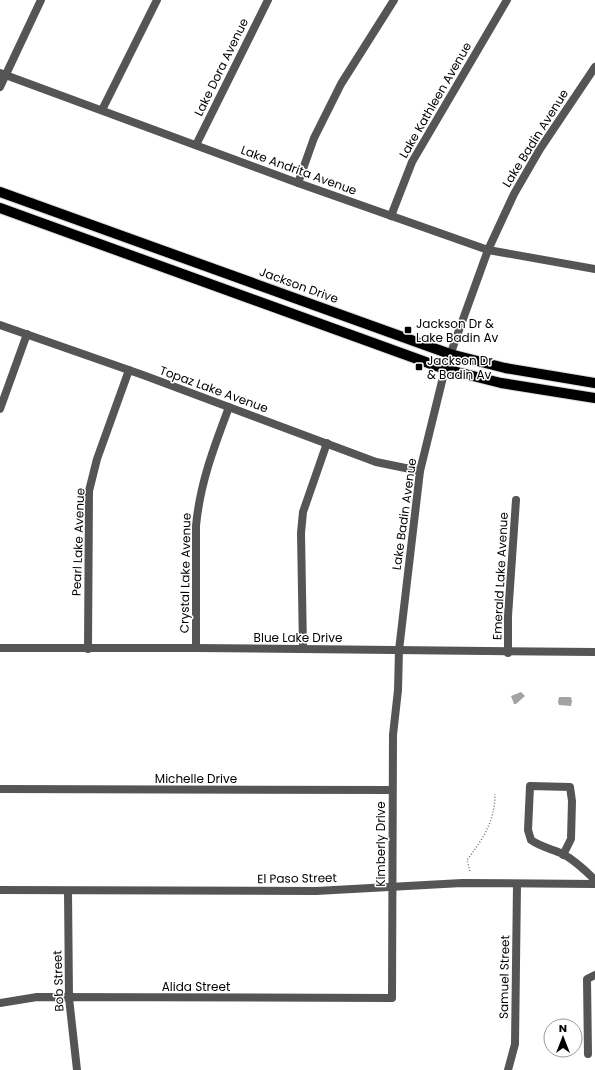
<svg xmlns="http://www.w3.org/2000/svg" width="595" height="1070" font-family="Poppins,sans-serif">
  <rect width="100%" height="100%" fill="#fff"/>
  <!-- water -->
  <g fill="#a3a3a3">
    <polygon points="521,692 525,696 516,704 514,704 511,696"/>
    <polygon points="559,697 571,697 572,701 571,706 559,705 558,702"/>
  </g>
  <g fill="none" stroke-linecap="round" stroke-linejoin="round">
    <defs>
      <g id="major">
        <polyline points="0,192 450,354 505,368 595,383"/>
        <polyline points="0,208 445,369 501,383 595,398"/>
      </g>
    </defs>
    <!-- major casing -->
    <use href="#major" stroke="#dbdbdb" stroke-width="12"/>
    <!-- path -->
    <path stroke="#777" stroke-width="1.5" stroke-dasharray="1 2" stroke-linecap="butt" d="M470,871L467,860C483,839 495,821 495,794"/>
    <!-- minor -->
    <g stroke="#555" stroke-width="8">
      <polyline points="0,73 298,183 488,250 595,269"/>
      <polyline points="0,87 41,0"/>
      <polyline points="102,110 157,0"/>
      <polyline points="196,145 268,0"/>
      <polyline points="298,183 314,138 341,84 394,0"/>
      <polyline points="391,216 412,162 507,0"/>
      <polyline points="0,325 143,375 376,462 420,471"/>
      <polyline points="0,409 27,334"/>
      <polyline points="0,648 196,648 595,652"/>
      <path d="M196,648V526C200,483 214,447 229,407"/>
      <polyline points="88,649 89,491 97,459 129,370"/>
      <polyline points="303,649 301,533 303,512 327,443"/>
      <polyline points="508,653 508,616 516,500"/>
      <polyline points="0,789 392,790"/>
      <path d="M563,855L571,839L572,801L570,787L530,786L528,830L531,840C541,847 552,849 563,854C574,860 586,871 595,880"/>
      <polyline points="0,890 316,891 462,883 595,884"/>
      <polyline points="68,891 69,998 77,1070"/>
      <polyline points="0,1003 37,997 392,998 393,735 398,690 399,650 420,471 445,369 488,250 514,194 540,149 595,67"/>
      <polyline points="588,1054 587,979 595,975"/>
      <polyline points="508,1070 515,1044 517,884"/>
    </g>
    <!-- major -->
    <use href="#major" stroke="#000" stroke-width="10"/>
  </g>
  <!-- markers -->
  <g fill="#000" stroke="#fff" stroke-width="1.5">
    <rect x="404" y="326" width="8" height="8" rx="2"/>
    <rect x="415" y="363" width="8" height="8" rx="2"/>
  </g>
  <g text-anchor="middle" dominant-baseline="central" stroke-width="3" stroke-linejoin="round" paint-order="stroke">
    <!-- street labels -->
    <g font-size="12" fill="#000" stroke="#fff">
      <text transform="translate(221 67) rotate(-64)">Lake Dora Avenue</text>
      <text transform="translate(435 100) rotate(-60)">Lake Kathleen Avenue</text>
      <text transform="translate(535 138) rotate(-58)">Lake Badin Avenue</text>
      <text transform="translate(299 170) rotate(20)">Lake Andrita Avenue</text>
      <text transform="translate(299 285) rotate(20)">Jackson Drive</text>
      <text transform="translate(214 389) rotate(20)">Topaz Lake Avenue</text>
      <text transform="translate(404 514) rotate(-82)">Lake Badin Avenue</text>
      <text transform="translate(78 542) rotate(-88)">Pearl Lake Avenue</text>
      <text transform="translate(185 573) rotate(-89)">Crystal Lake Avenue</text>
      <text transform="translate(500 576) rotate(-87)">Emerald Lake Avenue</text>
      <text x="298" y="637">Blue Lake Drive</text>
      <text x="196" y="778">Michelle Drive</text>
      <text transform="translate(380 844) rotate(-90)">Kimberly Drive</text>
      <text transform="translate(297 878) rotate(-1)">El Paso Street</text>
      <text transform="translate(504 977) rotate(-89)">Samuel Street</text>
      <text transform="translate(58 981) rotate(-92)">Bob Street</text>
      <text x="196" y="986">Alida Street</text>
    </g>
    <!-- poi labels -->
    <g font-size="12" fill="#000" stroke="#fff" text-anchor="start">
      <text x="416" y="323">Jackson Dr &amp;<tspan x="416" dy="14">Lake Badin Av</tspan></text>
      <text x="427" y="360">Jackson Dr<tspan x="427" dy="14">&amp; Badin Av</tspan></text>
    </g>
  </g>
  <!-- north arrow -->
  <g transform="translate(563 1038)"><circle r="19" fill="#ffffff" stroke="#999999"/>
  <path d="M0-3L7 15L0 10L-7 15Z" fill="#000000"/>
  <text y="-6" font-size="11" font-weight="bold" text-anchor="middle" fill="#000000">N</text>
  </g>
</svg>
